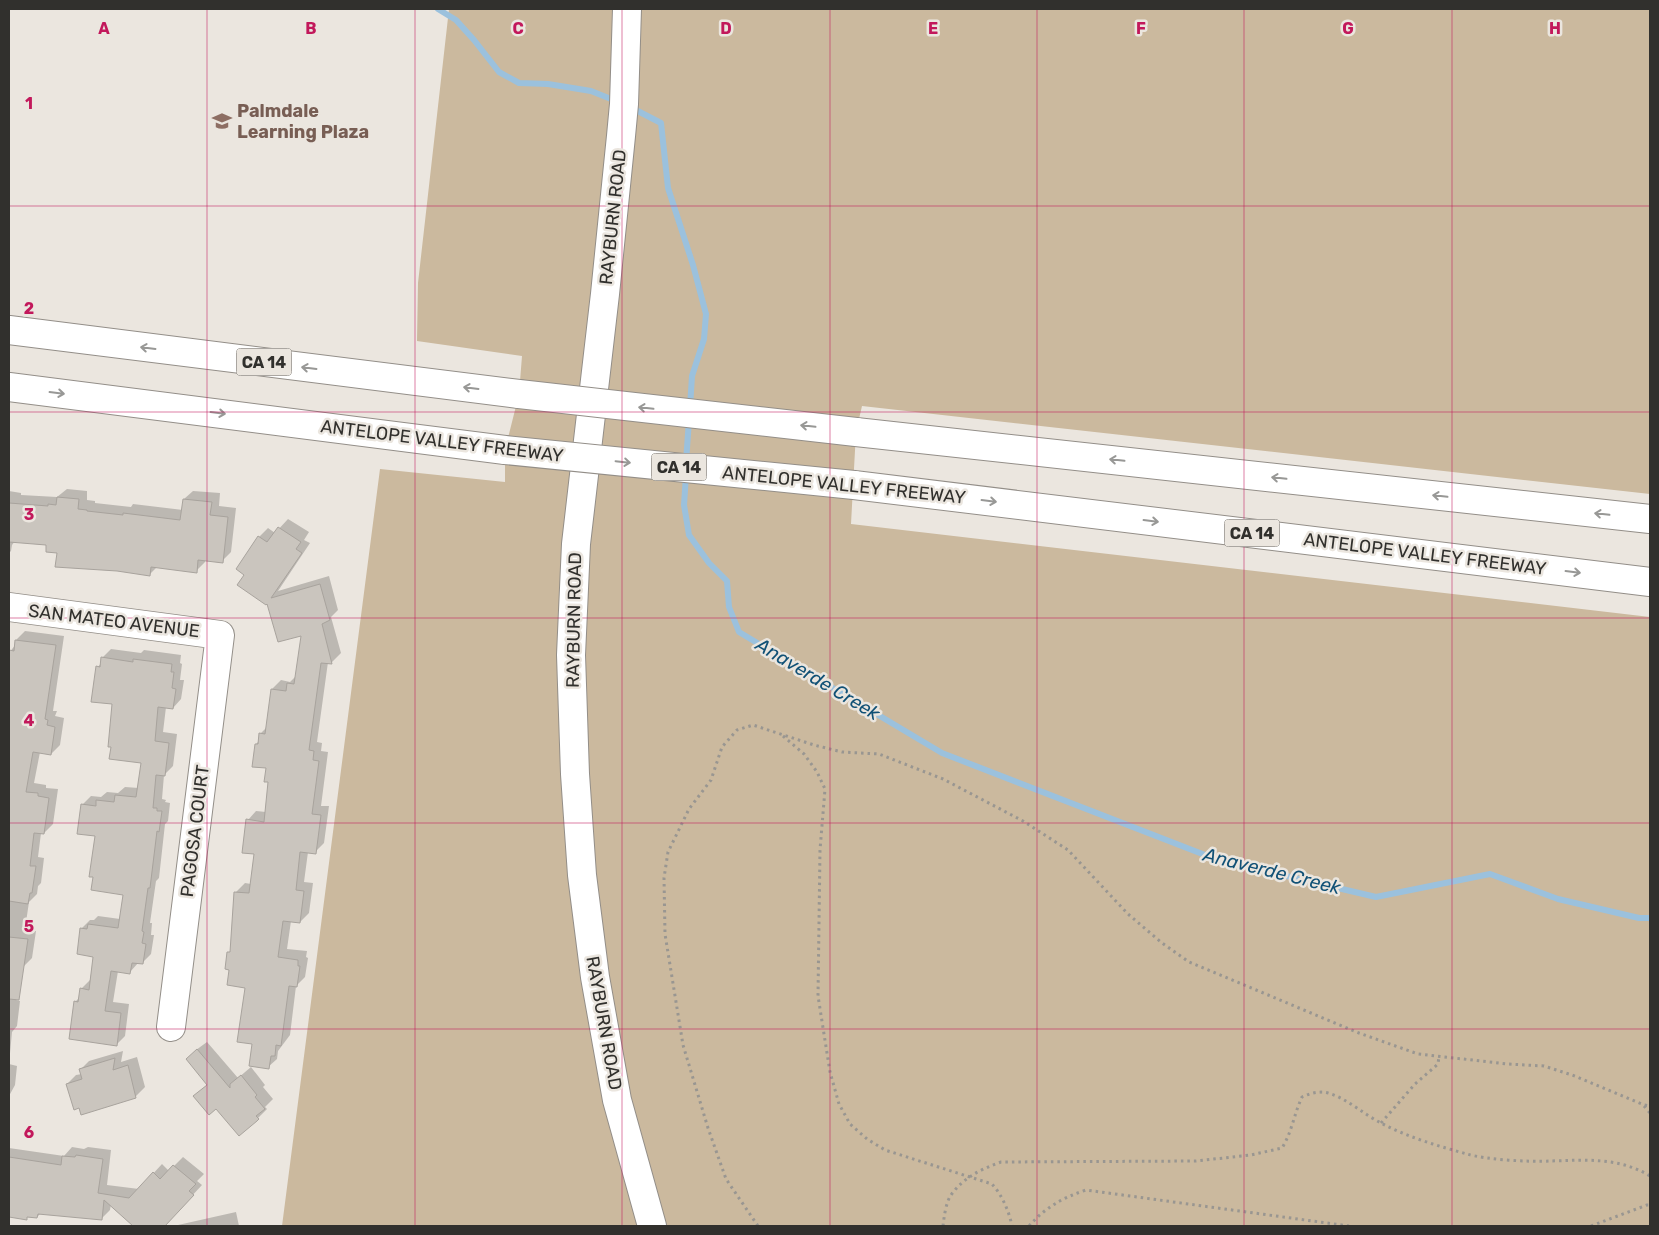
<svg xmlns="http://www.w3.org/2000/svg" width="1659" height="1235" font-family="Rubik,sans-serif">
  <rect width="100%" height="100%" fill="#ebe6df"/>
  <!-- green -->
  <polygon fill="#cbb99e" points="449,9 1650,9 1650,494 862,406 856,432 851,524 1650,617 1650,1226 282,1226 380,469 505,482 505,450 519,394 522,356 417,341 418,283"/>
  <!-- shadow -->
  <g fill="#0003">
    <polygon points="67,489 87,491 87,500 95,501 95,503 131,507 133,504 183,510 184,499 193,491 220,493 219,506 236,508 231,552 222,561 205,559 205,562 196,571 157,567 149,575 58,552 48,544 15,541 12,545 11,551 9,553 9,491 21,493 21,495 57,497"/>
    <polygon points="288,519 309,532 304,540 310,543 278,591 329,576 338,610 331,617 341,653 332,662 328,662 317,742 322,743 321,751 328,752 321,806 329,806 324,843 315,852 308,852 304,882 313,883 309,913 300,922 291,921 287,949 307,951 306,957 308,958 305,977 296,986 290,1035 278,1051 277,1059 268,1067 254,1043 246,987 230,969 229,953 232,950 236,892 245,883 251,884 255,853 248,820 256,811 266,812 269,781 267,767 256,744 259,741 260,734 267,727 272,689 281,680 290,682 297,675 303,634 268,602 246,575 259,537 268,528 275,533"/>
    <polygon points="25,631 64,636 53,711 57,711 55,716 64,718 60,745 51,754 40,752 34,783 46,785 46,788 58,789 53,824 44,833 41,833 38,857 44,858 41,883 38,886 37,894 29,902 25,929 36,931 32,958 23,967 21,967 16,1000 20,1001 17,1026 12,1032 9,1064 17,1066 15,1085 9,1096 9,653 16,644 16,640"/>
    <polygon points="111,649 141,653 144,650 181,655 180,663 182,664 180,680 184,680 181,699 173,708 166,707 163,732 177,734 173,766 164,775 162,799 166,800 165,802 170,803 168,821 165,824 159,878 156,881 150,923 152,923 151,935 154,935 151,954 142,963 139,962 129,973 118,971 113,1002 129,1004 125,1036 116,1045 75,1002 80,997 81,989 90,980 94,956 81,929 90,920 94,920 98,916 120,919 124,893 82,805 91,796 101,797 107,792 118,793 125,787 139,788 142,762 98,667 102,662 102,658"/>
    <polygon points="207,1042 238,1078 251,1067 265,1085 263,1087 273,1099 265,1107 267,1109 258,1118 204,1088 208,1084 196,1050"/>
    <polygon points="123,1051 121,1062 137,1057 145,1087 136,1096 67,1084 76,1075 82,1074 80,1070 89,1061"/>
    <polygon points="72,1147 84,1149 88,1147 111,1150 107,1185 139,1189 162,1164 169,1171 183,1157 204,1174 197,1181 202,1185 164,1226 135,1226 111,1204 110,1210 101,1219 41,1213 37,1217 29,1216 26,1218 9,1216 9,1148 64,1156"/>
    <polygon points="236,1212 239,1226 176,1226 178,1225"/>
  </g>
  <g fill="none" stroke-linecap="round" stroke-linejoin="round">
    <!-- stream -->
    <g stroke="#9bc1dd" stroke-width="6">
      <polyline points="438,9 456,20 474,40 499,72 519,83 548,84 591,91 616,101"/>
      <polyline points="630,107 661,123 668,188 693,265 706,314 704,339 692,376 690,407"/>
      <polyline points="686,462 689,420"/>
      <polyline points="686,475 684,505 689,535 709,563 727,581 729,607 739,632 942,753 1218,860 1376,897 1490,874 1558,899 1639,918 1650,918"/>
    </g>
  </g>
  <!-- building -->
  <g fill="#cac5be" stroke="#a8a39d">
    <polygon points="57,497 79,499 78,509 87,510 87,511 123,515 123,513 180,520 183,499 212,502 210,515 228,517 223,563 198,560 197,573 151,567 150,576 117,571 55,567 57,553 46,552 46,545 9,542 9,503 48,506 48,504 56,505"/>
    <polygon points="278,527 301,542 296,549 302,553 271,598 320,584 330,620 322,624 332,664 321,663 309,750 314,751 313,760 319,761 312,814 321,815 316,854 300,852 296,890 304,891 300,923 283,921 278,957 298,960 298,966 300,966 297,987 289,986 281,1046 276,1045 275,1056 271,1056 269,1069 249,1066 252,1044 237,1042 245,988 227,985 229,970 225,969 227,952 230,952 234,892 249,893 254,854 242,853 246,819 264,822 268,782 264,782 266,768 252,767 255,744 258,744 259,733 265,734 271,689 286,691 287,683 294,684 301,636 278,642 267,604 266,605 237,585 244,575 236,569 258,536 267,542"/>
    <polygon points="15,640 56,645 45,719 48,720 47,725 55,727 51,755 33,752 26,792 38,793 38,796 49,798 44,834 34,833 30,866 36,866 32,893 30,893 28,904 9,901 9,650 14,651"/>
    <polygon points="101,657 133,662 133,659 172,664 171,672 174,672 172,688 176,689 173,709 158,707 155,741 169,743 165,776 156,775 153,808 157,808 157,811 162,811 159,832 157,831 150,888 148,888 142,931 144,932 142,943 146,944 143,964 132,963 130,974 111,971 105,1011 121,1013 117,1046 69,1039 74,1001 78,1002 80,988 89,990 93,957 77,954 80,928 87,929 88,924 118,928 123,895 91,890 93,877 89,877 95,836 77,834 81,804 96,806 96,800 114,802 115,795 136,797 141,763 109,759 111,747 108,747 112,704 91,702 96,666 100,667"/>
    <polygon points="9,937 28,939 19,1000 9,999"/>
    <polygon points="197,1049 230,1088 230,1084 241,1075 257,1095 255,1097 265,1109 256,1116 259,1119 257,1121 239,1136 216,1109 209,1115 193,1096 207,1085 186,1059"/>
    <polygon points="115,1058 113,1070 128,1065 136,1098 81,1115 79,1108 74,1110 66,1084 82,1079 79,1069"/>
    <polygon points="76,1155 103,1159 98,1193 129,1198 153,1172 160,1179 173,1165 196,1184 189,1191 194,1195 165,1226 133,1226 104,1200 102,1220 38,1214 37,1218 27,1217 27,1220 9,1217 9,1157 61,1165 62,1156 75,1157"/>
  </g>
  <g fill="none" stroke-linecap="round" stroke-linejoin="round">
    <defs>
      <g id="minor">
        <polyline points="627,9 624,104 621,136 605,294 576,544 571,655 575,774 582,875 595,977 617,1100 652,1226"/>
        <polyline points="9,607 220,635 171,1027"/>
      </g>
      <g id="highway">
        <polyline points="9,330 519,394"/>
        <polyline points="9,387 505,450"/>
        <polyline points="856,432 1650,519"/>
        <polyline points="854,485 1650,582"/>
      </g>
    </defs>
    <!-- minor casing -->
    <use href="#minor" stroke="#938e88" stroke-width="30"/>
    <!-- highway casing -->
    <use href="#highway" stroke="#938e88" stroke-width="30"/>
    <!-- path -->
    <g stroke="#999691" stroke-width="3" stroke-dasharray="2.5 4" stroke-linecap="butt">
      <path d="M783,736L804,754L817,772L825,789L820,850L818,996L830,1072L839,1104L850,1124L867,1139L885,1150L992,1184C1002,1195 1009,1211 1012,1226"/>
      <polyline points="1644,1106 1650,1113"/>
      <polyline points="1381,1123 1415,1084 1438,1064 1439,1056"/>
      <polyline points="758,1226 726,1179 708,1128 683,1045 665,934 664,878 668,852 689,809 711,780 722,747 737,730 753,725 814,745 842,752 879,754 943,779 1023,821 1068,850 1128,914 1162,943 1189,962 1359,1033 1418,1054 1508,1064 1544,1066 1572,1075 1644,1105 1650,1106"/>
      <path d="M943,1226C944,1217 946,1202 951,1195C963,1178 981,1169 1001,1162L1196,1161L1251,1155L1282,1148C1292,1132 1294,1114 1302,1097C1311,1093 1321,1090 1331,1094C1347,1099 1365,1115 1381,1123C1407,1137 1438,1146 1467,1154C1487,1160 1529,1162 1550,1161C1586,1160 1619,1157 1650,1176"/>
      <path d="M1029,1226C1046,1207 1062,1198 1086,1190L1349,1226"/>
      <polyline points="1591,1226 1647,1205 1650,1205"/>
    </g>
    <!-- minor -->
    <use href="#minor" stroke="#fff" stroke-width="28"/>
    <!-- highway -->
    <use href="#highway" stroke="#fff" stroke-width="28"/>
    <defs>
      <g id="highway-bridge">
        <polyline points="519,394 856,432"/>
        <polyline points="505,450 854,485"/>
      </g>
    </defs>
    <!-- highway-bridge casing -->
    <use href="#highway-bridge" stroke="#938e88" stroke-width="30" stroke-linecap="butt"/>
    <!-- highway-bridge -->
    <use href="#highway-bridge" stroke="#fff" stroke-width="28"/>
  </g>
  <!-- one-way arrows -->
  <defs><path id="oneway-shaft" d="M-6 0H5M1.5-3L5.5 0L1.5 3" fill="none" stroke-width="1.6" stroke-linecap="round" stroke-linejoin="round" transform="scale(1.25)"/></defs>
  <g stroke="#989896">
    <use href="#oneway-shaft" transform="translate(148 348) rotate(-173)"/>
    <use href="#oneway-shaft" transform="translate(309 368) rotate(-173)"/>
    <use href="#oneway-shaft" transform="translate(471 388) rotate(-173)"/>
    <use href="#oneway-shaft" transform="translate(57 393) rotate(7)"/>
    <use href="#oneway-shaft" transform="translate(646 408) rotate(-174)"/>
    <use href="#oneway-shaft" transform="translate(218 413) rotate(7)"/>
    <use href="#oneway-shaft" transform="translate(808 426) rotate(-174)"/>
    <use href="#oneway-shaft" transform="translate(1117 460) rotate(-174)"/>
    <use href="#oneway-shaft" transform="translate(623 462) rotate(6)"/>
    <use href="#oneway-shaft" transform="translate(1279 478) rotate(-174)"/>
    <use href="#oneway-shaft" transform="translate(1440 496) rotate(-174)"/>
    <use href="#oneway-shaft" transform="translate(989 501) rotate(7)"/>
    <use href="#oneway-shaft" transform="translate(1602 514) rotate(-174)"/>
    <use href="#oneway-shaft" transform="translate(1151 521) rotate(7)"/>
    <use href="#oneway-shaft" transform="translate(1573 572) rotate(7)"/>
  </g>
  <!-- grid -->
  <path fill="none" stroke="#c2185b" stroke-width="1" stroke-opacity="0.55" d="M207,9V1226M415,9V1226M622,9V1226M830,9V1226M1037,9V1226M1244,9V1226M1452,9V1226M9,206H1650M9,412H1650M9,618H1650M9,823H1650M9,1029H1650"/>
  <!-- icons -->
  <defs>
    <symbol id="school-bare" viewBox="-9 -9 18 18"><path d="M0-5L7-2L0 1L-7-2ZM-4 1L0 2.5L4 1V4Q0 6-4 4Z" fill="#8d6e63" stroke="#ebe6df" stroke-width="2.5" paint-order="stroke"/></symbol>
  </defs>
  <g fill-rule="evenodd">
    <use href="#school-bare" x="208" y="107" width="28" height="28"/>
  </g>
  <g text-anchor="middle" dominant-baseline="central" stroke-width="5" stroke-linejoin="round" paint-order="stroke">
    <!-- shield labels -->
    <g fill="#ebe6df" stroke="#696762" stroke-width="1">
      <rect x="236.5" y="348.5" width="55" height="27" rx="4"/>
      <rect x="651.5" y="453.5" width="55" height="27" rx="4"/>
      <rect x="1224.5" y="519.5" width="55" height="27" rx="4"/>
    </g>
    <g font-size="16" font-weight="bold" fill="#31302d">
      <text x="264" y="362">CA 14</text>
      <text x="679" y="467">CA 14</text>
      <text x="1252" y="533">CA 14</text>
    </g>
    <!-- education labels -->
    <g font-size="18" font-weight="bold" fill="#785e54" stroke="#ebe6df" text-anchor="start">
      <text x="237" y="111">Palmdale<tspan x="237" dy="21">Learning Plaza</tspan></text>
    </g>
    <!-- street labels -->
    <g font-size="18" fill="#31302d" stroke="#ebe6df">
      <text transform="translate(613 217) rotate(-84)">RAYBURN ROAD</text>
      <text transform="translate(442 441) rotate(7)">ANTELOPE VALLEY FREEWAY</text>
      <text transform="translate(844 485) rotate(6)">ANTELOPE VALLEY FREEWAY</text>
      <text transform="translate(1425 554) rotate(7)">ANTELOPE VALLEY FREEWAY</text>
      <text transform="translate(574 620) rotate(-89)">RAYBURN ROAD</text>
      <text transform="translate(114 621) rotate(7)">SAN MATEO AVENUE</text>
      <text transform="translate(195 831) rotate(-83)">PAGOSA COURT</text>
      <text transform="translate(604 1023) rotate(80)">RAYBURN ROAD</text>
    </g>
    <!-- water labels -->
    <g font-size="19" font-style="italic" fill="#115176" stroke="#ebe6df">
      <text transform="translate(818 679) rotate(31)">Anaverde Creek</text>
      <text transform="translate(1272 871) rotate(14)">Anaverde Creek</text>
    </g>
  </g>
  <g font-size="16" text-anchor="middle" font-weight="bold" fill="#c2185b" stroke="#ebe6df" stroke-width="5" stroke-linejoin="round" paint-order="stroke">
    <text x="104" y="34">A</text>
    <text x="311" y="34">B</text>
    <text x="518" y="34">C</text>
    <text x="726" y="34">D</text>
    <text x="933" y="34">E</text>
    <text x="1141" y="34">F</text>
    <text x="1348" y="34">G</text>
    <text x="1555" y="34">H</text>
    <text x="29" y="109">1</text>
    <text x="29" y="314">2</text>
    <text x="29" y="520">3</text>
    <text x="29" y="726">4</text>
    <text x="29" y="932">5</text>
    <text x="29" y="1138">6</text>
  </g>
  <!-- border -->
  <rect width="1659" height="1235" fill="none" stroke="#31302d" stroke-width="20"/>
</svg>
